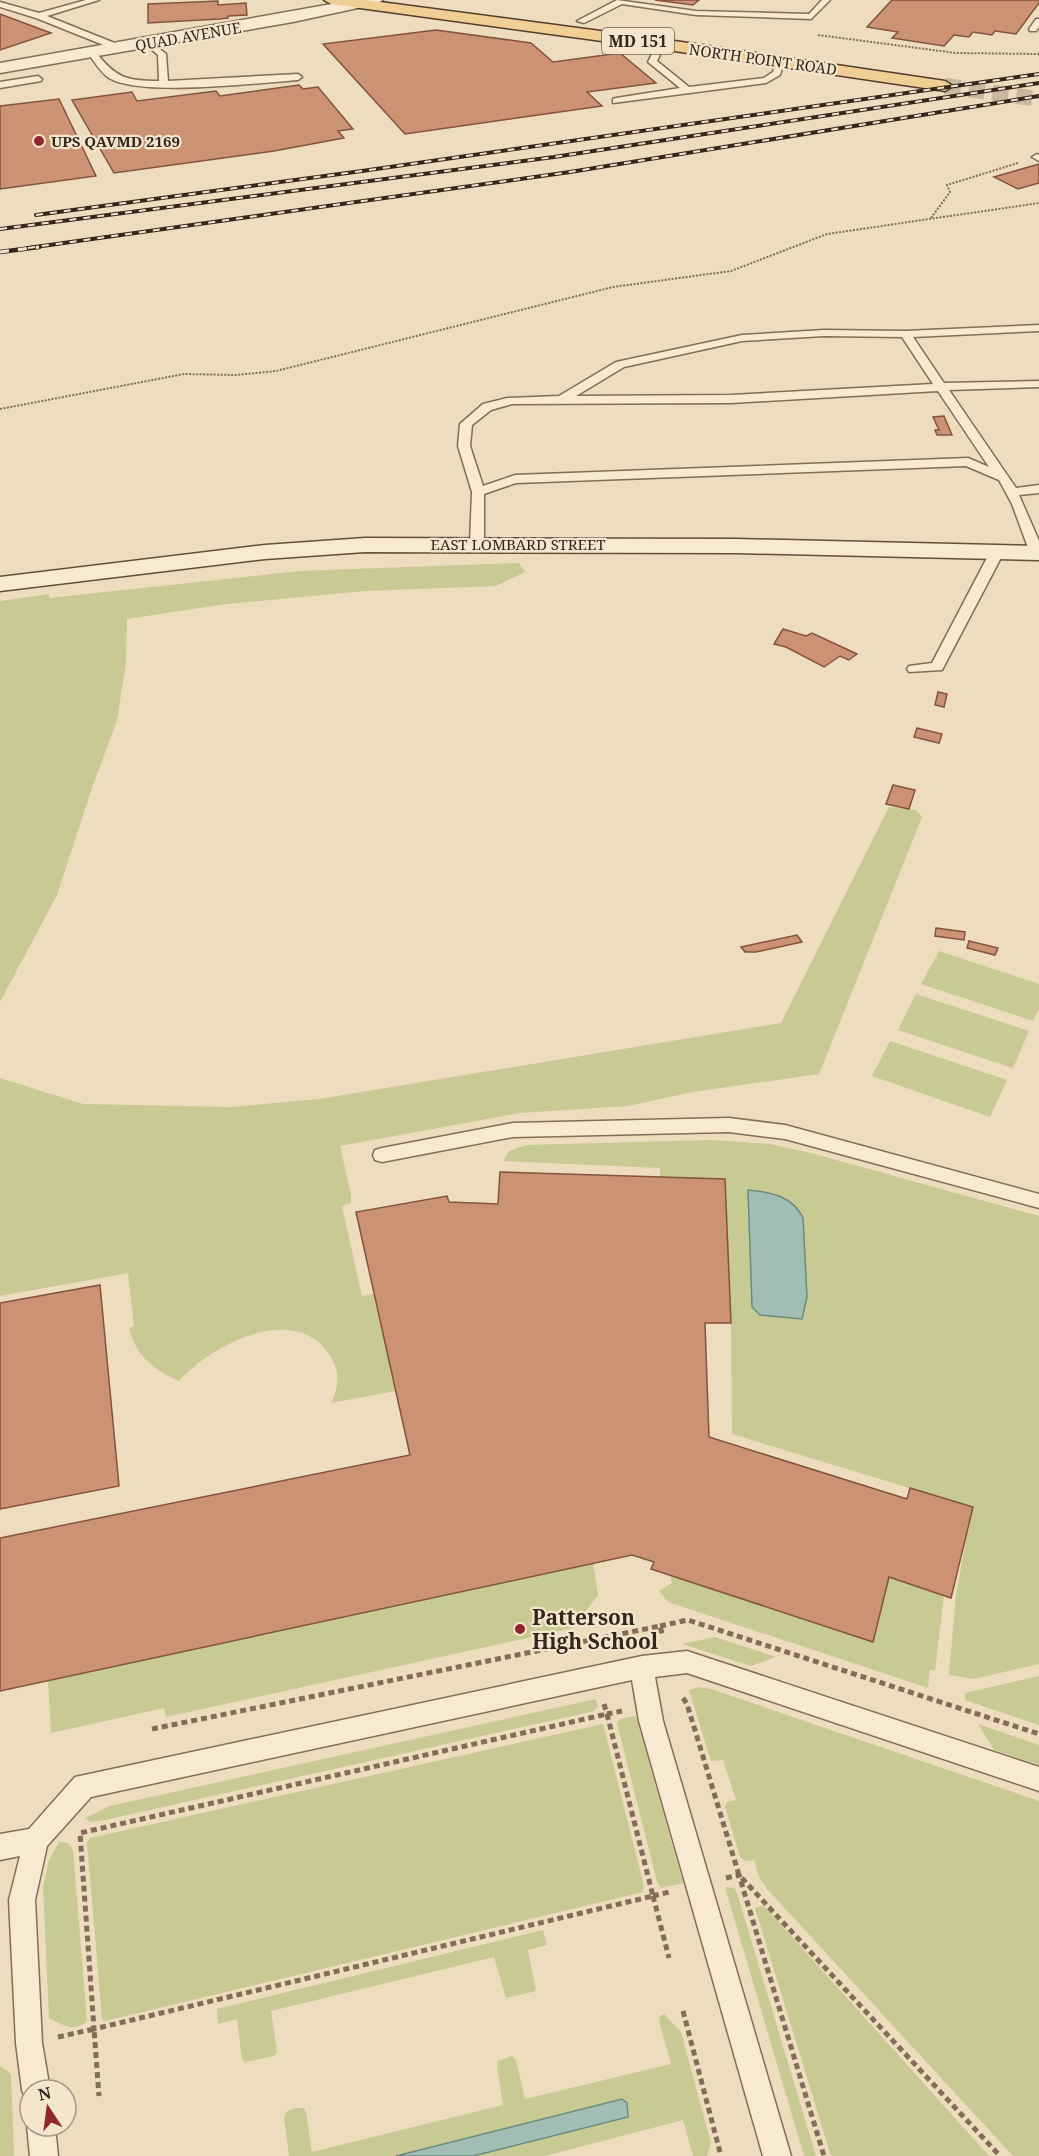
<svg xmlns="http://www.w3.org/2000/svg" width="1039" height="2156" font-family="'Noto Serif',serif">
  <rect width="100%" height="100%" fill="#eddcbe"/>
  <!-- green -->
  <g fill="#c7ca92">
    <polygon points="519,563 525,572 496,586 365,591 226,604 127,619 126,662 117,720 93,785 57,895 0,1002 0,601 49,594 50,598 299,571"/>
    <path d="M889,807L916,810L922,817L819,1074L693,1092L628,1106L520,1113L340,1146L351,1195V1203L342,1206L362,1296L374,1294L396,1391L331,1403C339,1387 340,1374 332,1359C299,1299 211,1344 179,1381C153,1369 137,1357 129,1329L134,1326L128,1273L0,1296V1078L83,1104L232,1107L319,1099L781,1023Z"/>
    <polygon points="939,951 1039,984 1039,1009 1033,1021 921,984"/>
    <polygon points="916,994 1029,1031 1013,1068 898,1030"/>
    <polygon points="890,1041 1007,1080 990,1117 872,1076"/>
    <polygon points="711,1140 770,1144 811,1153 1039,1216 1039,1664 974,1679 949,1675 956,1595 972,1507 732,1434 731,1323 725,1179 660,1177 660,1168 503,1161 509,1151 526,1145"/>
    <polygon points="593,1563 598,1595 573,1628 166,1717 164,1708 51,1733 48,1681"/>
    <polygon points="670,1575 873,1641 889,1577 944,1595 935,1671 930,1669 928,1688 668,1602 659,1591 672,1583"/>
    <polygon points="715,1637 776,1657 751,1666 682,1644"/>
    <polygon points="1039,1676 1039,1725 965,1700 965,1693"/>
    <polygon points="699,1687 711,1689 1039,1801 1039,2156 1013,2156 768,1890 760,1879 754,1860 746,1861 740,1857 725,1806 727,1802 736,1800 723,1760 711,1761 689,1690"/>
    <polygon points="596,1699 598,1707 594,1711 105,1820 90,1822 85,1818 110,1806"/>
    <polygon points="636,1716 683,1883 661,1888 657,1882 617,1723 620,1719"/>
    <polygon points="603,1724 644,1886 643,1892 105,2021 102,2019 87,1842 90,1838"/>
    <polygon points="978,1724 1039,1745 1039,1765 994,1750"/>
    <path d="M59,1842L68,1843L73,1850L87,2021C74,2033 63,2025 49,2018L43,1887L49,1860Z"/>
    <polygon points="725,1887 734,1888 737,1893 816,2156 804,2156"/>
    <polygon points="762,1906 767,1909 989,2156 831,2156 755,1908"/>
    <polygon points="543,1930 547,1945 528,1950 536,1991 506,1998 494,1957 271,2011 277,2051 274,2056 245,2062 242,2059 237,2019 218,2024 217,2009"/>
    <polygon points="664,2014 681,2032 711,2143 707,2156 693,2156 683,2120 545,2156 473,2156 628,2117 622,2099 396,2156 289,2156 284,2118 286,2112 295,2108 304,2108 306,2112 312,2152 503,2105 497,2066 498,2061 512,2056 516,2060 525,2099 671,2064 659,2021 660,2016"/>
    <polygon points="0,2066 11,2074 14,2156 0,2156"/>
  </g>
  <!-- water -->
  <g fill="#a1beb4" stroke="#698b81" stroke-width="1.5">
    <path d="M748,1190C770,1192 793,1196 803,1218L807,1297L802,1319L760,1315L752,1307Z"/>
    <polygon points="622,2099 627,2103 628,2117 473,2156 396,2156"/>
  </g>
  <!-- building -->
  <g fill="#cb9274" stroke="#83543d" stroke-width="1.5">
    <polygon points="655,0 699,0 693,5"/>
    <polygon points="892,0 1039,0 1039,3 1016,34 995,31 992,35 973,32 969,37 954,35 944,46 892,38 898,32 867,27"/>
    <polygon points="218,1 218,5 246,3 247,15 228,16 228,18 219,19 148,23 148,4"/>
    <polygon points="0,14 51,33 0,50"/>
    <polygon points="436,30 531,43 553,62 620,53 656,83 587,92 602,106 405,134 323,44"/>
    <polygon points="299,85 303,89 318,87 353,129 338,131 344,138 274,151 114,173 72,100 132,92 137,101 216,91 220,96"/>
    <polygon points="59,99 96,176 0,189 0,106"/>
    <polygon points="1039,164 1039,183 1018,189 994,177"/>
    <polygon points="944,416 952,435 937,435 935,430 939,430 933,417"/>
    <polygon points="783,629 806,636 812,633 857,654 849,660 840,656 824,667 786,647 774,644"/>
    <polygon points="938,692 947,694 944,707 935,705"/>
    <polygon points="917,728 942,734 939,743 914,737"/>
    <polygon points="893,785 915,790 909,809 886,804"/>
    <polygon points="936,928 965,932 964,940 935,936"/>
    <polygon points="797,935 802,942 756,952 745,952 741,947"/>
    <polygon points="969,941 998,948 995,955 967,948"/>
    <polygon points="500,1172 725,1179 731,1323 705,1323 709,1437 907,1499 910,1488 973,1507 951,1598 889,1577 873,1642 651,1569 654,1562 632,1555 0,1691 0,1538 410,1455 356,1212 447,1196 449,1202 498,1204"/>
    <polygon points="100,1285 119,1486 0,1509 0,1303"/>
  </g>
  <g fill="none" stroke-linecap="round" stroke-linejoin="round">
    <!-- primary-tunnel -->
    <polyline stroke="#c8b89d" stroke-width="16" stroke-dasharray="16 8" stroke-linecap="butt" points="945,86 1039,99"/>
    <defs>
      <g id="service">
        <polygon points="86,0 99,0 47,16 122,46 122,50 116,50 36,18 0,7 0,2 39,13"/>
        <polygon points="617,0 696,11 809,14 822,0 830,0 811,19 696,15 622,4 584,23 577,21"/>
        <polygon points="1036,19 1039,19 1039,27 1036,31 1030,31 1029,29"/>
        <path d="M148,40L166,54L168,81L298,74L302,77L298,80C258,83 140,97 109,78C100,72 94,61 88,53L95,51C115,78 127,81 159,81L158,55L144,43Z"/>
        <polygon points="658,42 665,44 657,61 689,87 764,78 773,72 777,59 784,61 780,75 766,83 613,103 613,99 616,98 680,88 648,62"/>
        <polygon points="38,76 42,79 41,81 0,88 0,82"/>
        <polygon points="1037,154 1039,155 1039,161 1032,157"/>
        <path d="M1039,325V331L913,337L944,383L1039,381V387L949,390L1016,488L1039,485V493L1019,495L1039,541V556H1032L1030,553L1012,504L999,480L966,466L516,483L484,494V543L477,547L470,543L472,492L458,446L460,424L483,404L507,398L559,396L616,362L742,335L824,330L905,331ZM824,336L902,337L933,384L731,395L576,396L624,367L742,341ZM938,391L989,467L968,458L515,475L483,486L470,446L472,425L491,410L512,404L731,403Z"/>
        <polygon points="997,548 1004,552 942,670 909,672 907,669 909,666 932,663 990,552"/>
        <polygon points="729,1118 785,1125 1039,1194 1039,1208 785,1139 729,1132 513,1137 382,1162 375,1160 373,1155 375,1150 382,1148 513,1123"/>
        <polygon points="687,1651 1039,1767 1039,1791 687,1673 655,1677 663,1721 791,2156 763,2156 639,1721 632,1680 91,1797 47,1846 35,1900 42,2043 50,2090 30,2090 30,2101 26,2100 22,2090 16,2043 9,1900 20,1856 0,1860 0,1834 29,1829 75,1777 642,1656"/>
        <polygon points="30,2119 30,2126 55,2126 58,2156 30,2156 27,2126"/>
      </g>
      <polygon id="minor" points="354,0 383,0 376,4 293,22 0,73 0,63"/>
      <polygon id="secondary" points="365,538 737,539 1039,546 1039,560 737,553 365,552 265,559 0,591 0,577 265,545"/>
      <polygon id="primary" points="324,0 365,0 661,39 945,81 953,86 945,91 661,49 331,4"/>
    </defs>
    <!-- service casing -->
    <use href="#service" stroke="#846c57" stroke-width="3"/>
    <!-- minor casing -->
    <use href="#minor" stroke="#846c57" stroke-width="3"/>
    <!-- secondary casing -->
    <use href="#secondary" stroke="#664d3a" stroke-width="3"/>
    <!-- primary casing -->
    <use href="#primary" stroke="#523b2c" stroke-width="3"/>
    <!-- path-far1 -->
    <g stroke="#846c57" stroke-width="2" stroke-dasharray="2 1.5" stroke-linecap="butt">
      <polyline points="818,35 956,53 1039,54"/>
      <polyline points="931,218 950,192 947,185 1018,163"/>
      <polyline points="0,409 184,374 236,375 276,371 613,287 731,271 827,234 1039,203"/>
    </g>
    <!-- path -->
    <g stroke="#846c57" stroke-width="5" stroke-dasharray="6 4" stroke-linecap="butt">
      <polyline points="660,1626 688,1620 1039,1734"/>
      <polyline points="683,1698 687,1704 739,1875 1000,2156"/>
      <polyline points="604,1704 607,1714 622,1711"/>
      <polygon points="607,1714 653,1896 94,2029 80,1833"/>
      <polyline points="152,1729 660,1626 663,1637"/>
      <polyline points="726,1878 739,1875 824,2156"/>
      <polyline points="653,1896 669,1958"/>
      <polyline points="653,1896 669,1892"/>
      <polyline points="683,2011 721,2156"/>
      <polyline points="58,2037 94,2029 99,2096"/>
    </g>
    <!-- service -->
    <use href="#service" fill="#f8ead0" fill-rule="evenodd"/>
    <!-- minor -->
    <use href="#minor" fill="#f8ead0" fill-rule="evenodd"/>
    <!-- secondary -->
    <use href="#secondary" fill="#f8ead0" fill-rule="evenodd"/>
    <!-- primary -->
    <use href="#primary" fill="#f1ce94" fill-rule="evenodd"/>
    <defs>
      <g id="rail-far1">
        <polyline points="36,215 362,171 1039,74"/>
        <polyline points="0,229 554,157 1039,83"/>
        <polyline points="28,248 570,172 1039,96"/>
      </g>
      <polyline id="rail" points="0,252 39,247"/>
    </defs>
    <!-- rail-far1 casing -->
    <use href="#rail-far1" stroke="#34261b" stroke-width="4"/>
    <!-- rail casing -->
    <use href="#rail" stroke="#34261b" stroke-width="4.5"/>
    <!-- rail-far1 -->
    <use href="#rail-far1" stroke="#f4e6cd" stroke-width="2" stroke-dasharray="7" stroke-linecap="butt"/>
    <!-- rail -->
    <use href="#rail" stroke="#f4e6cd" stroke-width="3" stroke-dasharray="9" stroke-linecap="butt"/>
  </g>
  <!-- markers -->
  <g fill="#92282f" stroke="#f4e6cd" stroke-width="2">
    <circle cx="39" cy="141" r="6"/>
    <circle cx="520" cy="1629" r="6"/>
  </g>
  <g text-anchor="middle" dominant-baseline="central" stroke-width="4.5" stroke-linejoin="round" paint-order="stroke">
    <!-- far-street labels -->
    <g font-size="15" fill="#34261b" stroke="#f4e6cd">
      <text transform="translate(188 36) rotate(-10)">QUAD AVENUE</text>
      <text transform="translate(763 59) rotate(8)">NORTH POINT ROAD</text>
      <text x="518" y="544">EAST LOMBARD STREET</text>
    </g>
    <!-- far-poi labels -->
    <g font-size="15" font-weight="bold" fill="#34261b" stroke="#f4e6cd" text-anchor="start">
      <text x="51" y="141">UPS QAVMD 2169</text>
    </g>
    <!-- shield labels -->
    <rect fill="#f4e6cd" stroke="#6e6050" stroke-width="1.5" x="602" y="28" width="72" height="26" rx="4.5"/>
    <g font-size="16" font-weight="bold" fill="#34261b">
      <text x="638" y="41">MD 151</text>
    </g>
    <!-- near-poi labels -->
    <g font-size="21" font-weight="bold" fill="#34261b" stroke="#f4e6cd" text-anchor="start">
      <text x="532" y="1617">Patterson<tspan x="532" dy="24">High School</tspan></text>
    </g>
  </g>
  <!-- north arrow -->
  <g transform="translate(48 2108) rotate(347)"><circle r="28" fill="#f4e6cd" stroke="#a79986" stroke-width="1.5"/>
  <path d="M0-4.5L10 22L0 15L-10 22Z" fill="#92282f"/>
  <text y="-9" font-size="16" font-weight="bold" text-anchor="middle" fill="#34261b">N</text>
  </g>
</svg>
